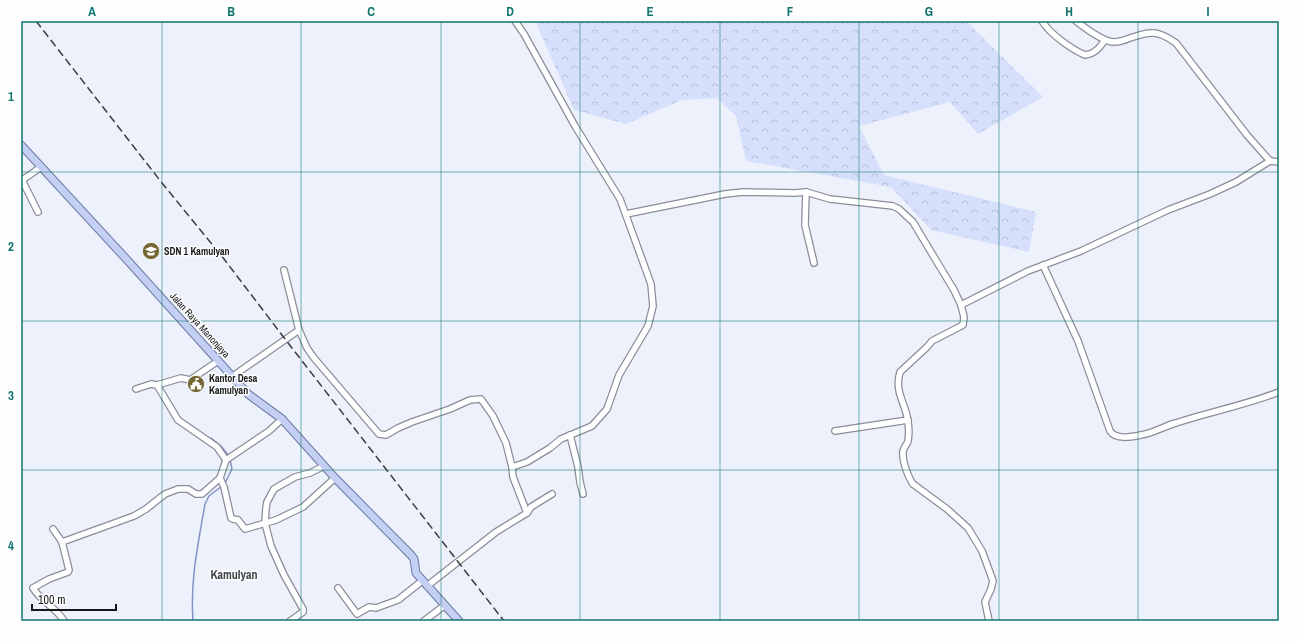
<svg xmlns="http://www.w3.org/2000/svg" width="1300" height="642" font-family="'Archivo Narrow',sans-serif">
  <defs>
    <pattern id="forest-crowns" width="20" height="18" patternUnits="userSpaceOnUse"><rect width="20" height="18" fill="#d6e0fd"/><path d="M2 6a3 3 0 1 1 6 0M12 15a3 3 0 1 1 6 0" fill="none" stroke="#b7bfd8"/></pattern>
  </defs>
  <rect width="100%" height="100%" fill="#edf1fc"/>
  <!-- forest -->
  <polygon fill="url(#forest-crowns)" points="538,21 966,21 1043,97 978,134 950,102 859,126 884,175 1036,212 1029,252 931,230 891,187 746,161 736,116 717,98 682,100 626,124 574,110 537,25"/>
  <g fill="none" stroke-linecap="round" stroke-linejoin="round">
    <!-- stream -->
    <g stroke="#8393c7" stroke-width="1.5">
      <polyline points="211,438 221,446 228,455"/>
      <polyline points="225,483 232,469 230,459"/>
      <path d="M193,621C190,580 198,545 205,504L209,496L222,486"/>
    </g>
    <defs>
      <g id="minor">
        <path d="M1042,21C1050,34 1071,49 1085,55C1095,54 1100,47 1105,40"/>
        <path d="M1076,21C1085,28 1103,42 1114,42C1120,42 1125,40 1130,38C1150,31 1158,30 1176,43L1247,135L1270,161"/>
        <polyline points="22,180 38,212"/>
        <polyline points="21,181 41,167"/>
        <polyline points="806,192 805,225 814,263"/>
        <path d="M626,214L725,194L743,192L795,193L806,192L830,199L893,206L899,209L913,222L937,262L954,290L961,305L964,317L963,325L932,341L927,347L900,372C894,393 906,403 908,422C909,428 909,435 908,441C907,445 903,448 903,452C902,460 908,477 913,484L947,509L968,528L982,551L993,581L991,589L985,602L989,621"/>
        <path d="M1043,265L1078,341L1110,431C1116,440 1131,437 1141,435C1154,433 1164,426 1176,423C1210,412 1245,405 1279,392"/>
        <polyline points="284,270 299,330"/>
        <polyline points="961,305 1028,271 1081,251 1168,210 1210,194 1236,182 1270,161 1279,162"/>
        <polyline points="233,376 299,330 307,348 314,358 379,434 386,435 398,428 412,422 450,409 470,400 481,399 493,416 506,443 512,467 513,477 527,513 496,532 427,586"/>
        <polyline points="157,385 178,420 217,447 226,460"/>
        <polyline points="136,389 151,384 157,385 181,378 190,380 218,361"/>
        <polyline points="835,431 908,420"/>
        <polyline points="570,435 578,467 580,482 583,494"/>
        <polyline points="512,467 527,462 550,448 561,439 592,426 607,409 619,375 648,326 653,306 651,284 620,199 575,126 524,34 515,21"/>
        <polyline points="220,478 224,487 231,518 233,519 238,520 245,529 276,520 303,507 335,478"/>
        <polyline points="527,513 531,507 552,494"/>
        <polyline points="53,529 62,542 134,516 146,509 165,494 178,489 188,489 196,494 202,494 220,478 226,460 269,431 282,419"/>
        <path d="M62,542L69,570L68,572L49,579L33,588C41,602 57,608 64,621"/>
        <polyline points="338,588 357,614 369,607 376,608 398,600 422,581"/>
        <polyline points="290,621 303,612 303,609 284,575 271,546 265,523 266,508 267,502 274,489 295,477 310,473 324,466"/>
        <polyline points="424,621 445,605"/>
      </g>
      <polyline id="major" points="21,145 129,262 248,394 282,419 335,478 411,555 414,559 416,573 459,621"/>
    </defs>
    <!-- minor casing -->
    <use href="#minor" stroke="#8b8e98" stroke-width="8"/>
    <!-- major casing -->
    <use href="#major" stroke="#6d7aa3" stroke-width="9"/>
    <!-- minor -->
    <use href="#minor" stroke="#fff" stroke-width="5.5"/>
    <!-- major -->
    <use href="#major" stroke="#c4cff4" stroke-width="7"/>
    <!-- rail -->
    <polyline stroke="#3a3d41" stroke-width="1.5" stroke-dasharray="8 4" stroke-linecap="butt" points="36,21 162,183 224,259 285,339 504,621"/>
  </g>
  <!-- grid -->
  <path fill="none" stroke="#0f766e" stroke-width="1" stroke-opacity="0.55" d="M162,21V621M301,21V621M441,21V621M580,21V621M720,21V621M859,21V621M999,21V621M1138,21V621M21,172H1279M21,321H1279M21,470H1279"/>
  <!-- icons -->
  <defs>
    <symbol id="school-disc" viewBox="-11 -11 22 22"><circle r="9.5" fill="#756734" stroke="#fefefe"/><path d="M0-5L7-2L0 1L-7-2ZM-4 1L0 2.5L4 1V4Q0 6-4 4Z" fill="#fff"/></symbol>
    <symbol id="civic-disc" viewBox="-11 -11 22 22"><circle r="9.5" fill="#756734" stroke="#fefefe"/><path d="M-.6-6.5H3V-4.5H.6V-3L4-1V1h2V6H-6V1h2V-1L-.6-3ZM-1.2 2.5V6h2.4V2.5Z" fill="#fff"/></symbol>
  </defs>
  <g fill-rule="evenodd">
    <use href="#school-disc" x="141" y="241" width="20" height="20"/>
    <use href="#civic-disc" x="186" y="374" width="20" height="20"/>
  </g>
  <g text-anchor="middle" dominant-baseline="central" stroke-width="3" stroke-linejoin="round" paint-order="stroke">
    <!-- poi labels -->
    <g font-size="10" font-weight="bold" fill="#15171a" stroke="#fefefe" text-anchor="start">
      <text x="164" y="251">SDN 1 Kamulyan</text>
      <text x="209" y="378">Kantor Desa<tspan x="209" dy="12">Kamulyan</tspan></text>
    </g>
    <!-- street labels -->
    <g font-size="10" fill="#15171a" stroke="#fefefe">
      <text transform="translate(200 325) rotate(48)">Jalan Raya Manonjaya</text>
    </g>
    <!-- quarter labels -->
    <g font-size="12" font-weight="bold" fill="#3f424b" stroke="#fefefe">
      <text x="234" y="575">Kamulyan</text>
    </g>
  </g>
  <!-- border -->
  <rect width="1300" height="642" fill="none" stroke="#fefefe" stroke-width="44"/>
  <!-- scale -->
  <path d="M32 604v6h84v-6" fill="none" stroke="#15171a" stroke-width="2"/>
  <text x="38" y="604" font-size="12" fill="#15171a" stroke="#fefefe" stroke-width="3" paint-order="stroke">100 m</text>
  <rect x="22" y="22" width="1256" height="598" fill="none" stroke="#0f766e" stroke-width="1.5"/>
  <g font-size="13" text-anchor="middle" font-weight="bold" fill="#0f766e">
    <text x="92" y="16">A</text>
    <text x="231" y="16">B</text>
    <text x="371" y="16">C</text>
    <text x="510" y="16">D</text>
    <text x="650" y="16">E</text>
    <text x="790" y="16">F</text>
    <text x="929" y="16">G</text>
    <text x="1069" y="16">H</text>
    <text x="1208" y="16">I</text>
    <text x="11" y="101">1</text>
    <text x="11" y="251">2</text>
    <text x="11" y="400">3</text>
    <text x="11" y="550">4</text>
  </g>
</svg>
